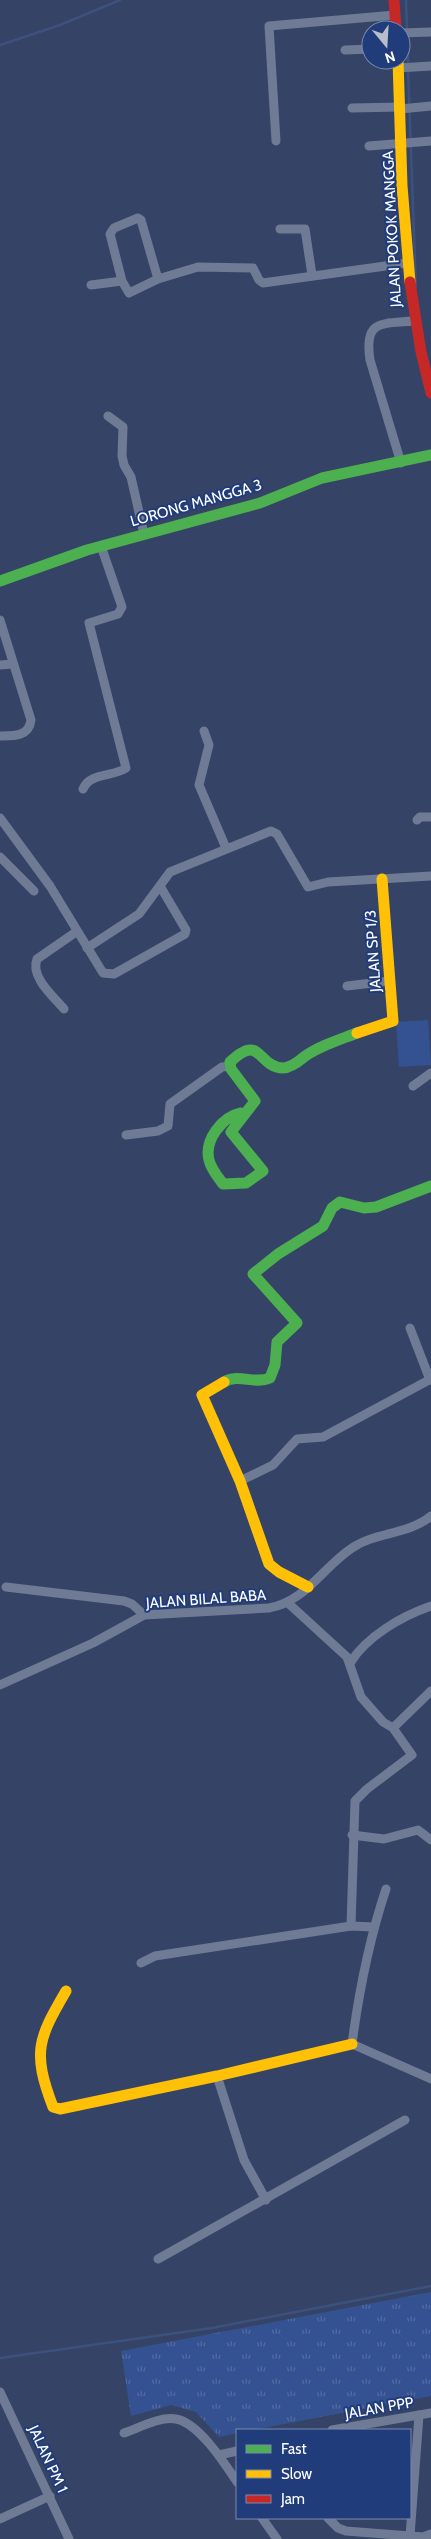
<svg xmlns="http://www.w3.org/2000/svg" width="431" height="2539" font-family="Cabin,sans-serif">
  <defs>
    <pattern id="grass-tufts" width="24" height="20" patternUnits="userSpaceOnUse" patternTransform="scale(1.25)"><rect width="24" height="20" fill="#345291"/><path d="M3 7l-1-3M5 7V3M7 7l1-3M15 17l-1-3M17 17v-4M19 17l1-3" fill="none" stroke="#526ca2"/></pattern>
  </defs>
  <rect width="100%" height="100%" fill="#354466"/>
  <!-- grass -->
  <polygon fill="url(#grass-tufts)" points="431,2292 431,2396 253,2430 237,2430 237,2433 219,2437 196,2412 171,2405 131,2416 121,2351"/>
  <!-- green -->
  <polygon fill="#345291" points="428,1020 431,1065 399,1067 396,1022"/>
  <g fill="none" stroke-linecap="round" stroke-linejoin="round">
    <!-- stream -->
    <g stroke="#3d517e" stroke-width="2.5">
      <polyline points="406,0 408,64"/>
      <polyline points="0,45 60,25 120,0"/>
      <polyline points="408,70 416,287"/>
      <polyline points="0,2358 212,2328 431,2286"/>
    </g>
    <!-- street -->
    <g stroke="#6f7b95" stroke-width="9">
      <polyline points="401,33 431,32"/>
      <polyline points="345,50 371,49"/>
      <polyline points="398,68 431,66"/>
      <polyline points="352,108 400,107"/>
      <polyline points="400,109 431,106"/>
      <polyline points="276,141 269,26 395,15"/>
      <polyline points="369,146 431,141"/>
      <polyline points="280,229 305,229 312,275"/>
      <polyline points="158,279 198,267 253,268 259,280 263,283 407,263"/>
      <polyline points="91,285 122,281 129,293 158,279 141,220 138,218 114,228 110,234 122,281"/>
      <polyline points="108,416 123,427 122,456 124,465 131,477 144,534"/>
      <path d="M401,463L370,360C364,320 380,324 413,321"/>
      <path d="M0,620L31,720C29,737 13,736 0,736"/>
      <polyline points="0,665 13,664"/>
      <polyline points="204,731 209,745 199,785 226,848"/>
      <path d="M83,789C90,772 114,777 126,768L89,623L118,614L122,607L101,546"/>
      <polyline points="0,818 50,886 103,973 114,974 185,934 186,930 160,886"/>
      <polyline points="417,820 420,817 431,817"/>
      <polyline points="0,857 34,891"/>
      <polyline points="87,948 139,914 170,872 271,831 277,834 308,887 328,882 431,876"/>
      <polyline points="347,986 389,981"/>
      <path d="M64,1009C53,996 30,977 37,959L76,932"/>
      <polyline points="413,1086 431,1073"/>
      <polyline points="126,1135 158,1131 168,1126 170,1104 222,1067 230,1066"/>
      <polyline points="410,1328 430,1380"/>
      <polyline points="240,1481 273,1465 297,1439 323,1437 431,1379"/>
      <polyline points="6,1587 124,1601 132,1604 144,1615"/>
      <polyline points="288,1603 347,1657 361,1697 383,1722 393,1728 431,1691"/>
      <path d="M350,1663C367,1636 402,1616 431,1606"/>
      <path d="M0,1685L93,1643L144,1615L269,1608C305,1602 323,1567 352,1548C375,1532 408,1535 431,1516"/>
      <polyline points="352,1835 384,1839 418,1830 431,1840"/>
      <path d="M386,1889C369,1940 359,1991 352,2044L431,2079"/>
      <polyline points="351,1926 355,1801 367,1789 412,1755 393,1728"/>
      <polyline points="141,1963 155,1956 351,1926 373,1927"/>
      <polyline points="217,2076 244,2160 266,2200"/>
      <polyline points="158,2259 405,2120"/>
      <polyline points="0,2392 69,2539"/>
      <polyline points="332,2430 431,2413"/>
      <path d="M124,2433C139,2428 160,2416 176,2419C199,2423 225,2464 237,2482"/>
      <polyline points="219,2455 237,2451"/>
      <polyline points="262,2518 277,2539"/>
      <polyline points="328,2518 338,2528 346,2531 423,2537 431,2534"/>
      <polyline points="0,2519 50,2496"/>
      <polyline points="410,2536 419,2415"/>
    </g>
    <!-- fast -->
    <g stroke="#4caf50" stroke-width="11">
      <polyline points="0,581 87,550 260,503 322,478 431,455"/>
      <path d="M243,1115L241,1113C222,1117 204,1140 209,1160C211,1169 218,1177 223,1184L246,1183L263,1171L231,1132L255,1101L231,1069L230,1062C261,1032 257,1067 283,1068C290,1068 298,1062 304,1057C319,1046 339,1040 357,1033"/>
      <path d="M224,1382C239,1373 254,1385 270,1378L275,1365L277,1342L297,1323L253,1274L278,1254L323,1226L332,1208L340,1202L364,1208L376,1207L431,1186"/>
    </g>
    <!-- slow -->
    <g stroke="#ffc107" stroke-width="11">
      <polyline points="398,60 402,186 410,282"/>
      <polyline points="357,1033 393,1021 382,879"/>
      <polyline points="224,1382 202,1395 240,1481 269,1564 279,1572 308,1587"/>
      <path d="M66,1991C38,2039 32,2052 53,2107L60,2109L217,2076L352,2044"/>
    </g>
    <!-- jam -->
    <g stroke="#c62828" stroke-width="11">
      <polyline points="394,0 396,30"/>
      <polyline points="410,282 421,352 431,393"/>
    </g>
  </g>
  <g text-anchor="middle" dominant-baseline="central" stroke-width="4" stroke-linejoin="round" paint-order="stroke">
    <!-- street labels -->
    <g font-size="15" fill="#fff" stroke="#213c7a">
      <text transform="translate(392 229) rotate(-93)">JALAN POKOK MANGGA</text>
      <text transform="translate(196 503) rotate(-16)">LORONG MANGGA 3</text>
      <text transform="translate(373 951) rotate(-94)">JALAN SP 1/3</text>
      <text transform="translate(206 1599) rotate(-4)">JALAN BILAL BABA</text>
      <text transform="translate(379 2408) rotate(-10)">JALAN PPP</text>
      <text transform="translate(48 2459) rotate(65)">JALAN PM 1</text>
    </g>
  </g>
  <!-- legend -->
  <rect x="236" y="2429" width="175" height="90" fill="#213c7a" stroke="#7a8aaf"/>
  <rect x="246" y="2445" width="25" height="8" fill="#4caf50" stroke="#7a8aaf"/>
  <text x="281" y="2454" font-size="15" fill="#ffffff">Fast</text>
  <rect x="246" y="2470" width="25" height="8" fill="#ffc107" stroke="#7a8aaf"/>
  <text x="281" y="2479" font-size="15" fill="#ffffff">Slow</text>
  <rect x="246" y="2495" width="25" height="8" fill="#c62828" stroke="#7a8aaf"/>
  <text x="281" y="2504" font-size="15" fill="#ffffff">Jam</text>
  <!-- north arrow -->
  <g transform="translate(386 45) rotate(162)"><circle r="24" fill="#213c7a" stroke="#7a8aaf"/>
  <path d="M0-4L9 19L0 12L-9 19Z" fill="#b8bec9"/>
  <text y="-8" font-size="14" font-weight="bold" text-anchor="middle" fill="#ffffff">N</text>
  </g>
</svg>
